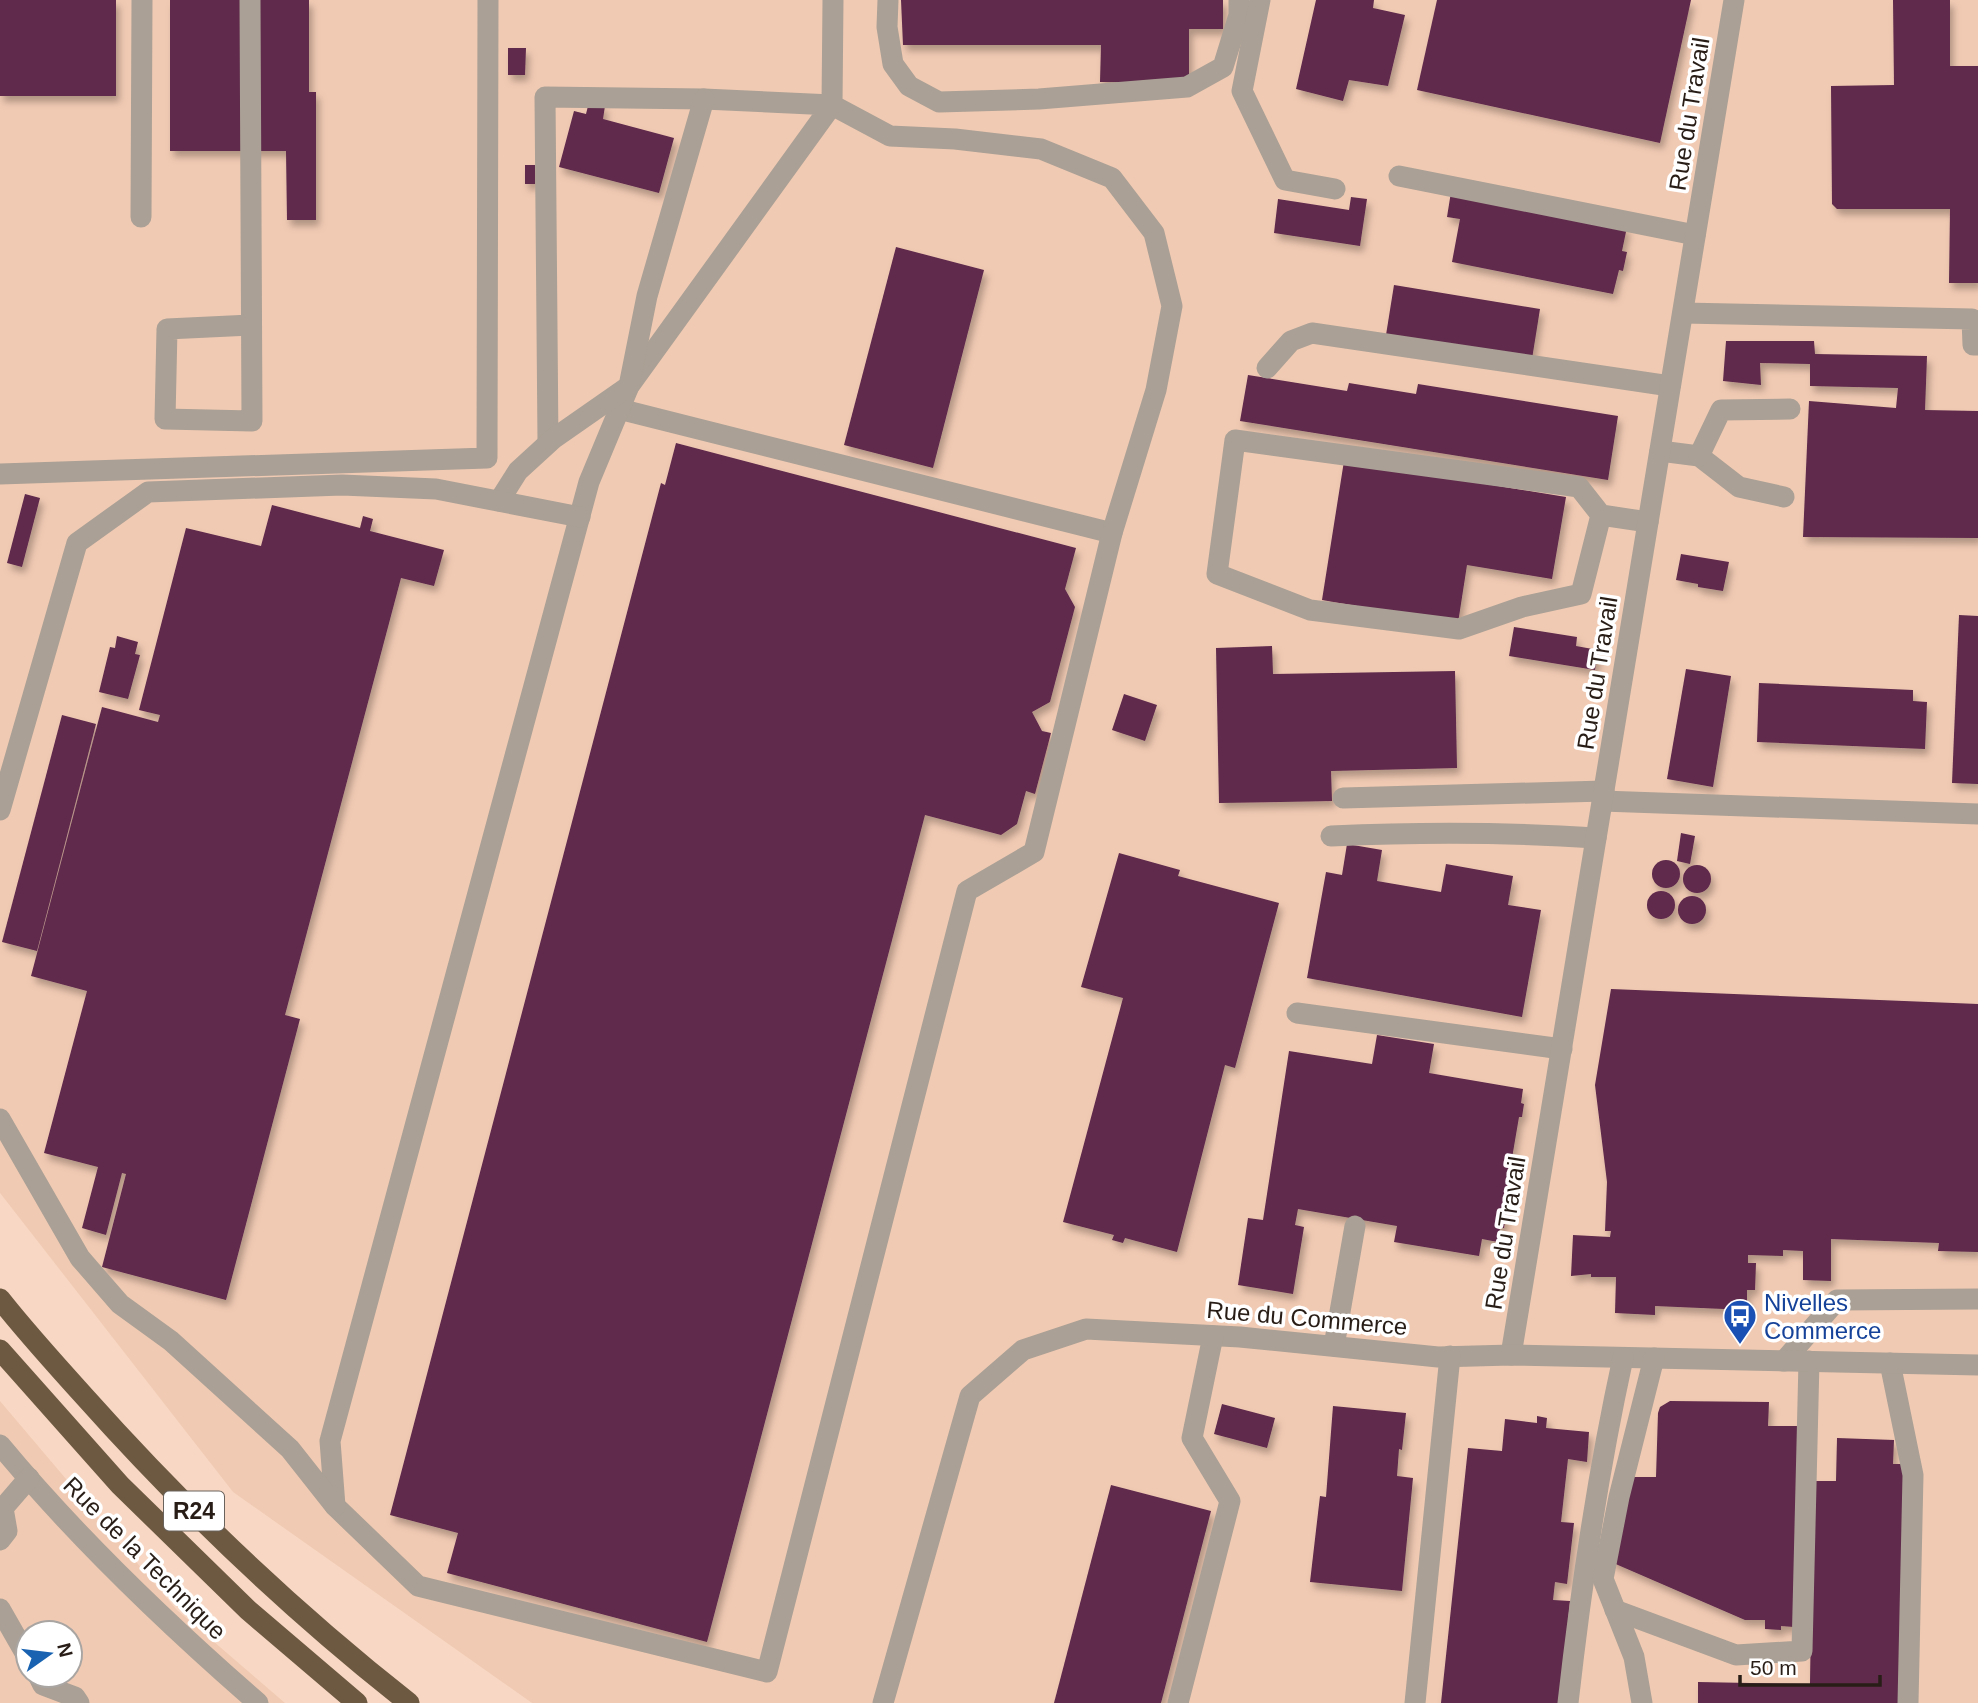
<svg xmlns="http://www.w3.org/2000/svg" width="1978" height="1703" font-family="Helvetica,sans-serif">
  <defs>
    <filter id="shadow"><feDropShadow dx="3.5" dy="6" stdDeviation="3.5" flood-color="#0004"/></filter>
  </defs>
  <rect width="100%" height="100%" fill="#f8d8c4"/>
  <!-- built -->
  <g fill="#f1cab3" fill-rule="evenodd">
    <polygon points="0,0 1978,0 1978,1703 532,1703 233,1492 0,1193"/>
    <path d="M0,1401L177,1610L285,1703H0ZM28,1633H70V1675H28Z"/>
  </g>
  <!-- building -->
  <g fill="#5e294b" filter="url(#shadow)">
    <rect x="0" y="0" width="116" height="96"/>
    <polygon points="170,0 309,0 309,92 316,92 316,220 287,220 286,151 170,151"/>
    <polygon points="901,0 1223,0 1223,29 1189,29 1189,80 1172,82 1100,82 1101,45 903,45"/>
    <polygon points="1316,0 1374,0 1373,8 1405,15 1388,86 1349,80 1343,101 1296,89"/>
    <polygon points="1437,0 1691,0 1660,143 1417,90"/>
    <polygon points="1893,0 1950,0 1950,66 1978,66 1978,283 1949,283 1950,209 1837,209 1832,204 1831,86 1894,85"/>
    <polygon points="508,48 526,48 525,75 508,75"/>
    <polygon points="589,102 605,106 603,119 674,138 659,193 559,167 574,111 586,114"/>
    <rect x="525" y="165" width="10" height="19"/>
    <polygon points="1451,192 1627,227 1622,251 1627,252 1623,271 1619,270 1613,294 1452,262 1460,219 1447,217"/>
    <polygon points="1351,197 1367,199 1360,246 1274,233 1278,199 1349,210"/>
    <polygon points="896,247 984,270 933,468 844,445"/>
    <polygon points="1394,285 1540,309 1532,359 1386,335"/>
    <polygon points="1726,341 1814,341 1815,354 1927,356 1925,410 1978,411 1978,538 1803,537 1809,401 1896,408 1898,388 1810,386 1810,364 1760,363 1761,385 1723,381"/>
    <polygon points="1248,375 1347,391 1349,383 1416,394 1418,384 1618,416 1608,480 1240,421"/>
    <polygon points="676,443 1076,548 1065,589 1075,607 1050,702 1032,712 1042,731 1051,733 1035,794 1026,791 1017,824 1001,835 925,815 707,1642 447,1573 458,1533 390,1515 661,483 665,485"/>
    <polygon points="1344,461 1566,497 1552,579 1467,565 1458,623 1322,600"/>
    <polygon points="25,494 40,498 22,567 7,563"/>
    <polygon points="272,505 360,528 363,516 373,519 370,531 444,550 434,586 401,578 285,1015 300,1019 226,1300 102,1267 126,1174 122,1173 106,1235 82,1228 98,1167 44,1153 87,991 31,976 102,707 158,722 160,715 139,710 186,528 261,546"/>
    <polygon points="1681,554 1729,562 1723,591 1698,587 1698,584 1676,580"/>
    <polygon points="1959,615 1978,616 1978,784 1952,783"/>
    <polygon points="1514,627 1577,637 1576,646 1598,650 1595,670 1509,656"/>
    <polygon points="117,636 138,642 135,654 140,655 128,699 99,692 110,647 115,648"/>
    <polygon points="1272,646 1273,674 1455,671 1457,768 1331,771 1332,801 1219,803 1216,648"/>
    <polygon points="1686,669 1731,676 1713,787 1667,779"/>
    <polygon points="1759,683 1913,690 1913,701 1927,702 1925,749 1757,742"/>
    <polygon points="1124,694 1157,705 1145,741 1112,730"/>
    <polygon points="62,715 96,724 37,951 2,942"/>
    <polygon points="1681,833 1695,836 1690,864 1677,861"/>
    <polygon points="1347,844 1382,850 1377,881 1441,892 1446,864 1513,876 1508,905 1541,910 1522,1017 1307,978 1326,872 1342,875"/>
    <polygon points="1119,853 1180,870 1178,876 1279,903 1235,1068 1225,1065 1177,1252 1125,1238 1123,1243 1112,1240 1114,1235 1063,1222 1123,998 1081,987"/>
    <circle cx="1666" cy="874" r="14"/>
    <circle cx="1697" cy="879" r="14"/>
    <circle cx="1661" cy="905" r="14"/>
    <circle cx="1692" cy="910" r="14"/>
    <polygon points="1611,989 1978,1004 1978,1252 1938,1251 1939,1243 1831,1239 1831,1281 1803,1280 1803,1251 1783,1250 1783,1256 1748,1255 1748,1263 1756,1263 1755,1290 1747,1290 1747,1310 1655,1306 1655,1315 1615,1313 1616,1277 1591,1277 1591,1274 1571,1276 1573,1235 1610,1237 1611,1231 1605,1231 1607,1182 1595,1085"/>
    <polygon points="1377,1035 1434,1044 1429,1073 1523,1089 1521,1103 1524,1104 1522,1117 1519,1117 1512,1158 1515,1159 1513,1173 1509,1172 1503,1214 1506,1215 1504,1228 1500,1228 1498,1242 1482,1239 1479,1256 1394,1242 1397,1226 1298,1209 1295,1225 1304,1227 1293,1294 1238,1285 1248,1218 1263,1220 1289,1051 1372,1064"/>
    <polygon points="1670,1401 1769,1402 1768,1426 1799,1426 1794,1627 1781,1626 1781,1630 1765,1629 1765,1620 1745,1620 1611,1562 1632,1477 1656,1477 1658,1413 1660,1407"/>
    <polygon points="1222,1404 1275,1418 1267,1448 1214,1434"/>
    <polygon points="1333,1406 1406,1413 1402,1450 1399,1449 1397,1476 1413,1478 1402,1591 1310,1582 1320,1496 1326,1497"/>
    <polygon points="1537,1416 1547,1418 1546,1428 1589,1432 1587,1462 1568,1459 1561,1522 1574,1523 1567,1584 1555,1582 1553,1600 1570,1601 1560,1703 1441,1703 1468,1448 1502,1451 1505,1419 1537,1423"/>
    <polygon points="1837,1438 1894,1440 1893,1464 1905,1464 1901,1703 1698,1703 1698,1682 1810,1684 1813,1481 1836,1481"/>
    <polygon points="1111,1485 1211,1511 1161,1703 1054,1703"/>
  </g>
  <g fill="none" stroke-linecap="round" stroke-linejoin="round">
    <!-- minor -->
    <g stroke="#aaa095" stroke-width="21">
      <polyline points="250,0 252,421 165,419 167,329 251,325"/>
      <polyline points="888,0 887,27 893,64 909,86 939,102 1039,99 1187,87 1223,67 1239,15 1239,0"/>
      <polyline points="1260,0 1242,91 1285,180 1335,189"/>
      <polyline points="1399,176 1695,235"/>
      <polyline points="141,217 142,0"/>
      <polyline points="1683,313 1972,319 1973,345 1978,345"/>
      <polyline points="1267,368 1291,341 1312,333 1670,386"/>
      <polyline points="619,409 1112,533"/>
      <polyline points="548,443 545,97 704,99 832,105 890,136 955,139 1041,149 1112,178 1154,233 1172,306 1156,390 1112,533 1034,852 967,891 767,1672 418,1586 335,1506 330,1441 589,482 629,386 832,105 833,0"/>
      <polyline points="1660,451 1699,456 1739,487 1784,497"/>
      <polyline points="1699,456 1721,410 1790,409"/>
      <polyline points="0,474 487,458 488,0"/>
      <polyline points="499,501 518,471 553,439 629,386 647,296 704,99"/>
      <polyline points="1601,515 1581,594 1522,607 1459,629 1310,610 1217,574 1235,440 1579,487 1601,515 1648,522"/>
      <polyline points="1343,798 1604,791"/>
      <polyline points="1602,801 1978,814"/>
      <polyline points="0,810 77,543 148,492 342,485 436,489 580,517"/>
      <path d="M1331,836C1420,832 1507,832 1596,838"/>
      <polyline points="1297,1013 1562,1049"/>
      <polyline points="0,1119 80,1258 120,1304 171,1341 290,1449 335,1506"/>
      <polyline points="1334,1346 1355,1226"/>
      <polyline points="1511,1355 1734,0"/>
      <polyline points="1784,1361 1837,1300 1978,1299"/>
      <polyline points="1890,1363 1913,1475 1908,1703"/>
      <path d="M0,1445C78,1539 166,1623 258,1703"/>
      <polyline points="0,1540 7,1531 3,1508 29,1478"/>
      <polyline points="0,1609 28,1658"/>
      <polyline points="1615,1610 1736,1655 1802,1651 1809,1361"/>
      <polyline points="38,1675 43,1685 75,1697 79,1703"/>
      <polyline points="883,1703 970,1396 1023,1350 1086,1329 1240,1337 1438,1357 1511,1355 1978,1365"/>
      <polyline points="1178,1703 1230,1501 1192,1438 1213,1336"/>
      <polyline points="1415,1703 1450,1356"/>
      <path d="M1568,1703C1581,1587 1598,1472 1623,1358"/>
      <polyline points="1642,1703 1634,1657 1603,1579 1619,1497 1654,1358"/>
    </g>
    <!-- highway -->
    <g stroke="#6d5941" stroke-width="21">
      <path d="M0,1299C26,1332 55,1364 84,1396C183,1507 292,1611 409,1703"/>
      <polyline points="0,1350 120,1485 248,1610 357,1703"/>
    </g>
  </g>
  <!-- icons -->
  <defs>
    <symbol id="bus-pin" viewBox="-11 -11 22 30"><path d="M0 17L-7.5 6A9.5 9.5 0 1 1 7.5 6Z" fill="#1a4fb4" stroke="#fff"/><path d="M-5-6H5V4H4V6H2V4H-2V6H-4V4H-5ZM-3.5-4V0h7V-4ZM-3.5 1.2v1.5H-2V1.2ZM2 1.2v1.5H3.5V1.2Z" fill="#fff"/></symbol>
  </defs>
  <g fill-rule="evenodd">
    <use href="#bus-pin" x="1721" y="1297" width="38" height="52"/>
  </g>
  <g text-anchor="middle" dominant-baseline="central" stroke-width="7" stroke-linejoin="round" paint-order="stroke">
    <!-- shield labels -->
    <rect fill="#fff" stroke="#69625d" stroke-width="2" x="164" y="1491.5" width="60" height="39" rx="5"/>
    <g font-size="23" font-weight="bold" fill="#291e17">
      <text x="194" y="1511">R24</text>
    </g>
    <!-- street labels -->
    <g font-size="24" fill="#291e17" stroke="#fff">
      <text transform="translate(1689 114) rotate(-81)">Rue du Travail</text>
      <text transform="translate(1597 673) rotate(-81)">Rue du Travail</text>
      <text transform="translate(1505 1233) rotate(-81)">Rue du Travail</text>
      <text transform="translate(1307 1318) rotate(5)">Rue du Commerce</text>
      <text transform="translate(145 1558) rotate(45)">Rue de la Technique</text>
    </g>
    <!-- transit labels -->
    <g font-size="24" fill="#164399" stroke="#fff" text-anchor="start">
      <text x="1764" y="1302">Nivelles<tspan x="1764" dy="28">Commerce</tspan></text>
    </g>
  </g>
  <!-- north arrow -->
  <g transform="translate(49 1654) rotate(76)"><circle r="33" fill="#ffffff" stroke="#a9a5a2" stroke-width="2"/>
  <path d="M0-5L12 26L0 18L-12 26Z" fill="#1862b1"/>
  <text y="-10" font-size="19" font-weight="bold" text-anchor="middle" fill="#291e17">N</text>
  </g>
  <!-- scale -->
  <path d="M1740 1675v10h140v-10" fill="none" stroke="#291e17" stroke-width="3.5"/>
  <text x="1750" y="1675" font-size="21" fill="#291e17" stroke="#ffffff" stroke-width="5" paint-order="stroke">50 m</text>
</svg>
